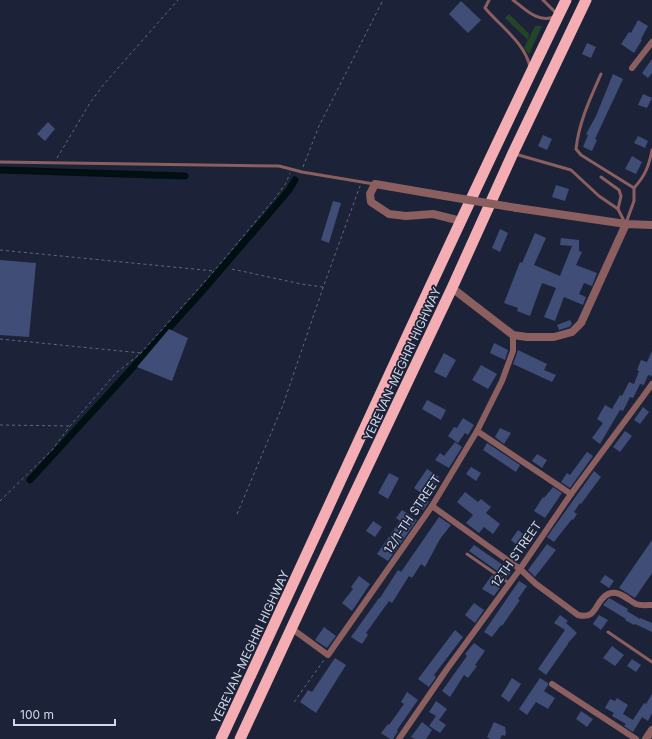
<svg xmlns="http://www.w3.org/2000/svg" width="652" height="739" font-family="Inter,sans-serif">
  <rect width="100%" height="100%" fill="#1c2338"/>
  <!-- green -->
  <polygon fill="#224427" points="509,14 529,34 528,40 535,26 542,26 529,54 524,48 528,40 505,18"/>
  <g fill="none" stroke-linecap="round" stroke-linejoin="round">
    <!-- canal -->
    <g stroke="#000f12" stroke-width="7">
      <polyline points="0,170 185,176"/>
      <polyline points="30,480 198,296 289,190 295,180"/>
    </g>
  </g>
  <!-- building -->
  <g fill="#3f4d77">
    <polygon points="461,1 481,20 468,33 449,14"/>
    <polygon points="638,20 648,26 641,39 642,40 634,53 621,44 629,32 631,33"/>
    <polygon points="587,43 596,47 591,58 582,54"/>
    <polygon points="652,59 652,73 648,78 642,73"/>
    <polygon points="613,74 623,79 595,139 597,140 592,151 583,147 588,135 586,134 596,116"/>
    <polygon points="643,94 652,98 647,108 638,105"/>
    <polygon points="48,122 55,129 45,141 37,134"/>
    <polygon points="543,135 552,139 547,150 538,146"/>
    <polygon points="638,136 648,141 645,148 634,143"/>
    <polygon points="632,156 642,162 636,174 625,169"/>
    <polygon points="556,185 569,189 565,201 552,197"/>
    <polygon points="333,201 341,203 329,243 321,240"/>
    <polygon points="500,229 508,233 500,252 492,248"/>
    <polygon points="535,233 546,238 534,265 560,276 572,246 560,245 561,238 579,240 579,251 582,252 576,265 597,273 592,286 584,283 579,294 586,297 583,305 564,297 555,321 544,317 556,288 542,283 530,316 517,311 518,308 504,303 520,262 522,263"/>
    <polygon points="0,260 36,263 29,337 0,335"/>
    <polygon points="570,320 572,324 569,327 559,330 557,325"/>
    <polygon points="169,329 188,338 172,381 137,367"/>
    <polygon points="494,343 508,350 505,360 490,353"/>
    <polygon points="518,350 547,364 544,370 556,375 552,382 513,364"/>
    <polygon points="652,351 652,376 648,375 644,385 640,384 633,398 630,397 623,411 620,410 600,444 592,438 603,423 597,419 605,405 612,409 620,395 622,396 629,382 634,384 639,371 637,370 641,360 647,362"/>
    <polygon points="444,353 456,360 446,378 434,372"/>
    <polygon points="481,365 497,374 488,389 472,380"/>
    <polygon points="427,400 446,410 441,420 422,409"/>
    <polygon points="643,407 649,412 640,424 634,420"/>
    <polygon points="463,418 474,425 468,435 465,433 458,443 448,436 454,427 457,428"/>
    <polygon points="500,428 511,433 504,444 495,437"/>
    <polygon points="625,431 632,436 620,452 613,447"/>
    <polygon points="455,442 462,447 449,468 435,460 440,453 444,456"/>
    <polygon points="487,443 520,465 516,472 483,450"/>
    <polygon points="587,452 593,456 570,488 561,482 567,473 570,475"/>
    <polygon points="537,454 547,460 542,468 532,461"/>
    <polygon points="471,467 481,473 476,481 466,474"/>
    <polygon points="427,469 439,477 424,499 429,502 423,510 414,505 421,493 414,488"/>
    <polygon points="594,471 601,477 581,504 580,503 574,512 577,514 573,520 572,519 554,542 547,537"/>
    <polygon points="389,473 399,478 388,499 378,493"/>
    <polygon points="553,487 562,493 545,518 534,511 543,497 544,498"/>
    <polygon points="465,492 478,502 481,499 491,507 486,513 500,524 493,534 484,527 479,533 466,523 473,515 457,502"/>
    <polygon points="402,510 417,520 388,561 377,554 400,521 396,518"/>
    <polygon points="439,517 451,525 440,539 425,567 421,564 412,578 409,576 392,603 389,601 366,633 368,635 362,644 351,637 379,598 380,598 398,570 401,572"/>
    <polygon points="373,521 382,527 375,537 366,531"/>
    <polygon points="518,530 528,538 520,548 511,540"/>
    <polygon points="652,540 652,573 635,598 619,588"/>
    <polygon points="547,544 556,550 535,577 528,570"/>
    <polygon points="474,545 512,571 507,578 469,551"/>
    <polygon points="492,575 503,583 494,596 482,589"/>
    <polygon points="605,575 614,581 609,588 600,582"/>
    <polygon points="359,576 370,584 352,611 342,603 353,589 351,587"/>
    <polygon points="519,581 527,586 518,599 520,600 502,626 501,625 492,637 484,632"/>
    <polygon points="609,598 628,609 627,611 640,619 640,618 652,623 652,632 635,624 634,625 625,620 626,619 603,605"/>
    <polygon points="474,603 484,610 475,623 465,615"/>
    <polygon points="560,615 568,621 566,623 577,633 568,643 568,644 546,675 538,669 565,630 554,623"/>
    <polygon points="599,615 608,620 601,630 593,624"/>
    <polygon points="324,627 336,636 327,648 315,640"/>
    <polygon points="455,630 463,637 434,675 436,677 429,687 418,679"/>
    <polygon points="474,643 485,651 475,665 477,666 468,678 464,675 450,697 442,691 467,656 465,654"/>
    <polygon points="612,646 624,655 615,666 603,658"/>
    <polygon points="335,658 346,665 316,713 300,702 308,690 312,692"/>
    <polygon points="632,659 641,665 636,672 627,666"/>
    <polygon points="512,678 521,684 509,702 501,696"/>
    <polygon points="540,678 548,683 548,685 544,691 555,698 548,709 536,702 527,715 519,709"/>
    <polygon points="407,692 418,700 397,730 398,731 393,739 390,739 381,733 388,724 389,725 404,704 401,702"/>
    <polygon points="652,694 652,713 648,721 642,717 633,732 624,726 626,724 612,716 614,713 605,708 610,699 615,701 617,698 628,705 623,714 633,720 644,703 646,704"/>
    <polygon points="436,701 447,709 439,720 446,725 440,733 429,726 436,716 429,712"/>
    <polygon points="581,711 593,719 587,727 576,719"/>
    <polygon points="422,722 432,730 426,739 415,739 411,737"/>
    <polygon points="494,722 505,727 506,733 505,736 502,735 500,739 490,739 487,737"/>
  </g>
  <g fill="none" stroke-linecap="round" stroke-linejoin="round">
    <!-- path -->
    <g stroke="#63697b" stroke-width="1" stroke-dasharray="3 3" stroke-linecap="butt">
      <polyline points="57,158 90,103 104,84 178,0"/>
      <polyline points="303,167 319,126 383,0"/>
      <polyline points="0,250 214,271"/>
      <polyline points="232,269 301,284 323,287"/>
      <polyline points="0,339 141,353"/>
      <polyline points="0,425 69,426"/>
      <polyline points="0,501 52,450 70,426 116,373 141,353 214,271 276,197 286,183 290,173"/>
      <polyline points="237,514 283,405 325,282 360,186"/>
      <polyline points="294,702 324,660"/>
    </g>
    <!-- service -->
    <g stroke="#8b5e60" stroke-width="3">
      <path d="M489,0L485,8C500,26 525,43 530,67"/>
      <path d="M513,0C525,9 537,23 554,17"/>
      <polyline points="543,0 557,14"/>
      <path d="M601,74C590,99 579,122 576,149L581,155L634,188V201L626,223"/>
      <polyline points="515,154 571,170 599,196 618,209 625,223"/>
      <polyline points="0,162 279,166 302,172 374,184"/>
      <polyline points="601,177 619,190 621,196 618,209"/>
      <path d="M634,188C645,176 649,166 652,150"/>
      <polyline points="467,554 509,583"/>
      <polyline points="608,632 652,662"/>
    </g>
    <!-- minor -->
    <g stroke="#8b5e60" stroke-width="6">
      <polyline points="632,68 652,42"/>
      <polyline points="477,431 571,494"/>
      <path d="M432,506L520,569L536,584L578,615C598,620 594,601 608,594C618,589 628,600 636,604C641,606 647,605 652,605"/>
      <polyline points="291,628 328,655 432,506 477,431 502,381 513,351 513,335"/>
      <polyline points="552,684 636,739"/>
      <polyline points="399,739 447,669 520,569 571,494 642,398 652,384"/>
    </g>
    <!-- tertiary -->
    <g stroke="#8b5e60" stroke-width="8">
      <polyline points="445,196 375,184 370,194 371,202 389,214 406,216 433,214 461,221"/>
      <polyline points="517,208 626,224 652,225"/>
      <polyline points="452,288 513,335 527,337 554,337 572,332 581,323 626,224"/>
      <polyline points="646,739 652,730"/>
    </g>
    <!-- trunk -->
    <g stroke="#f4adb2" stroke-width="11">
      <path d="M221,739C336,493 447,244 566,0"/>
      <polyline points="240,739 318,571 452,288 513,153 586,0"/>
    </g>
    <!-- tertiary-bridge -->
    <polyline stroke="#8b5e60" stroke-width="8" points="445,196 517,208"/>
  </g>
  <g text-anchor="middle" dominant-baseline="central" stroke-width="3.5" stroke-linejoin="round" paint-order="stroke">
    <!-- street labels -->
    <g font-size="12" fill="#d1d7e5" stroke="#1c2338">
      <text transform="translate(402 364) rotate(-65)">YEREVAN-MEGHRI HIGHWAY</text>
      <text transform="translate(412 514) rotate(-56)">12/1-TH STREET</text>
      <text transform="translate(516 554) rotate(-55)">12TH STREET</text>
      <text transform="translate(250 647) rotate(-65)">YEREVAN-MEGHRI HIGHWAY</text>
    </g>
  </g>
  <!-- scale -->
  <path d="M14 719v6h101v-6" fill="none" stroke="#d1d7e5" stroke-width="2"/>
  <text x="20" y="719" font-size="12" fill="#d1d7e5" stroke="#1c2338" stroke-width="3" paint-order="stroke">100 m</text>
</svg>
